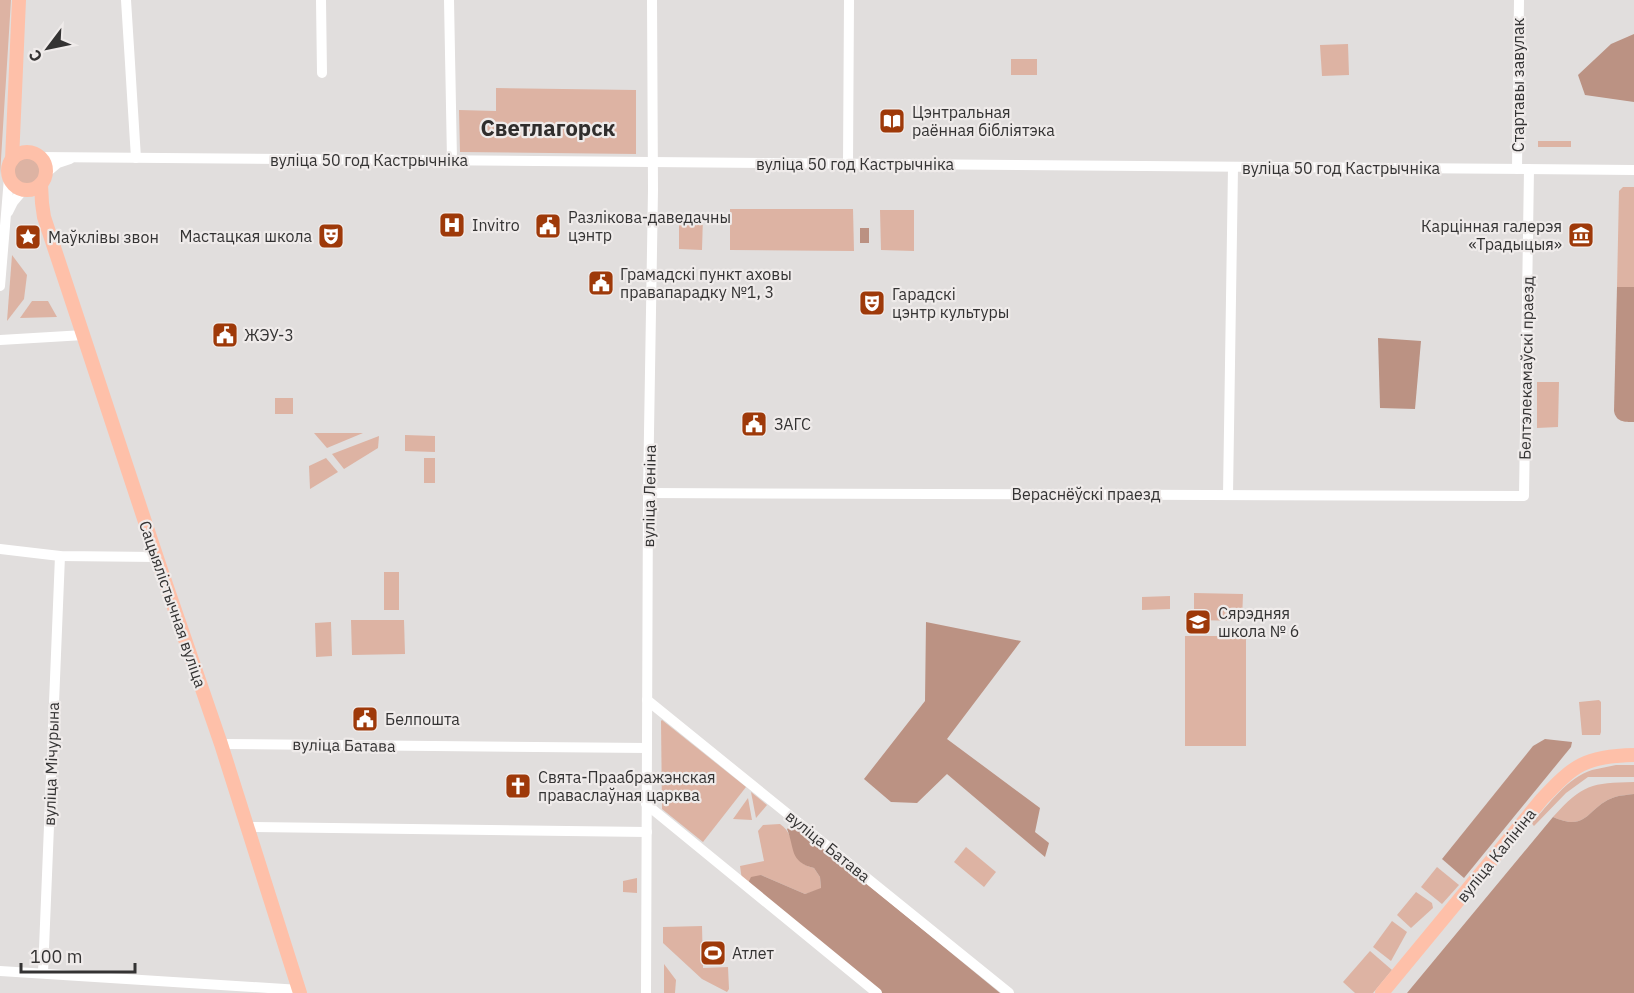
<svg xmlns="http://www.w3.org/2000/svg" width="1634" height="993" font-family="'IBM Plex Sans',sans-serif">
  <rect width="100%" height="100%" fill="#e1dedd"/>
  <!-- green -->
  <g fill="#ddb3a3">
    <polygon points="0,0 11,0 0,175"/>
    <polygon points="1348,44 1349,75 1322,76 1320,45"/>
    <rect x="1011" y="59" width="26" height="16"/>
    <polygon points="496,88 636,90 636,154 460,152 459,110 496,111"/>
    <rect x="1538" y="141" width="33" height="6"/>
    <circle cx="27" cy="171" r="15"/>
    <polygon points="1623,187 1634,187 1634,287 1617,287 1619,191"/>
    <polygon points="730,209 853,209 854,251 730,250"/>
    <polygon points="880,210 914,210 914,251 881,250"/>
    <polygon points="679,216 703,216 702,250 679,249"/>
    <polygon points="12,255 27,275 24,299 7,321"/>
    <polygon points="32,301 48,301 57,317 20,318"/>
    <polygon points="1537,382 1559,382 1558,427 1537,428"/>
    <rect x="275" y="398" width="18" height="16"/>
    <polygon points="314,433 363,433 327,448"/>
    <polygon points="405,435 435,436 435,452 405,451"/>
    <polygon points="379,436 378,448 344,469 332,454"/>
    <polygon points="326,458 338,472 310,489 309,466"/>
    <rect x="424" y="458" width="11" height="25"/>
    <rect x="384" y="572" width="15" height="38"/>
    <polygon points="1194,593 1243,594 1242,621 1194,620"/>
    <polygon points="1170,596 1170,609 1142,610 1142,597"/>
    <polygon points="351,620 404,620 405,654 352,655"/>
    <polygon points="331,622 332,656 316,657 315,623"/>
    <rect x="1185" y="636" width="61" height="110"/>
    <polygon points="1599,700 1601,702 1601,732 1600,735 1582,735 1579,702"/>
    <polygon points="662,720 746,787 703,842 662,809 661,721"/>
    <path d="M1616,765H1634V777H1588L1566,793L1534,826L1533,825L1532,823C1549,804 1567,778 1592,770C1600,768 1608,767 1616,765Z"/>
    <path d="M1634,782V794C1628,795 1621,795 1615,797C1587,806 1589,833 1553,817C1583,784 1591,783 1634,782Z"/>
    <polygon points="751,792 767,805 756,818"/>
    <polygon points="748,798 752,820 733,819"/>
    <path d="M780,824C800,838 785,861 814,868L820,877L821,889L805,894L761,875L750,886L742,880L740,866L764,861L758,831L763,825Z"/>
    <polygon points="966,847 996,872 984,887 954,862"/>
    <polygon points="1437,867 1459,885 1442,904 1421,887"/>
    <polygon points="637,878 637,893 623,892 623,881"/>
    <polygon points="1416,892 1432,903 1433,908 1411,928 1397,915"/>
    <polygon points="1392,921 1407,932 1391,961 1373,947"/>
    <polygon points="702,926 703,968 728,967 729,989 727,992 702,979 663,943 663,927"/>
    <polygon points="1370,951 1392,970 1373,993 1355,993 1343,982"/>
    <polygon points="664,964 676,980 675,993 664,993"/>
  </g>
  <!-- forest -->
  <g fill="#bb9283">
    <polygon points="1634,34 1634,102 1585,95 1578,75 1611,44"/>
    <path d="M1617,287H1634V422C1624,422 1616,422 1614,411Z"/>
    <polygon points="1378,338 1421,341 1415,409 1380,408"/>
    <polygon points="926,622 1021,641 947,739 1040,808 1035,832 1049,843 1045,857 947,774 917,803 891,802 864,779 925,701"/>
    <polygon points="1545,739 1572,742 1571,747 1464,878 1442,859 1533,746"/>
    <path d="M1634,794V993H1407L1553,817C1589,833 1587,806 1615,797C1621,795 1628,795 1634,794Z"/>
    <path d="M794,824L1000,993H881L750,886L749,881L751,877L761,875L805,894L821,888L820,877L814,868C789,862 795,848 787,829Z"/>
  </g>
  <!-- water -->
  <rect fill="#bb9182" x="860" y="228" width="9" height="15"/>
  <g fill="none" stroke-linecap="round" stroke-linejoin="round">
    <!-- minor -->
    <g stroke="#fff" stroke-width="10">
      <polyline points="126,0 136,158"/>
      <polyline points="321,0 322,73"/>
      <polyline points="449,0 452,160"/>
      <polyline points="39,157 1634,170"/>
      <polyline points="848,164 849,0"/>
      <polyline points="1517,169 1519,0"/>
      <polyline points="46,173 58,163 70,159"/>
      <polyline points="8,212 13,202 23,190"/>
      <polyline points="0,286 9,178"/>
      <polyline points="0,340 84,335"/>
      <polyline points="648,493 1524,496 1529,169"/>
      <polyline points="1228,495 1233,167"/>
      <polyline points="0,549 60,556 157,557"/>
      <polyline points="647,700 1009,993"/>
      <polyline points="221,744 647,748"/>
      <polyline points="646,804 877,993"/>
      <polyline points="247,827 647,832"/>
      <polyline points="0,971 300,990"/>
      <polyline points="43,973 60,556"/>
      <polyline points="646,993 648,493 653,190 652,0"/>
    </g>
    <!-- major -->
    <g stroke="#fec0a9" stroke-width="14">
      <circle cx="27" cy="171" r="19"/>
      <polyline points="12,160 19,0"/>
      <polyline points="41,184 42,203 44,217 158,561 221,744 300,993"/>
      <path d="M1382,993L1542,799C1574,765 1585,756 1634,755"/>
    </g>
  </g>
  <!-- icons -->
  <defs>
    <symbol id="library-square" viewBox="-11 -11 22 22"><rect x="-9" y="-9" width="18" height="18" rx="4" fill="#9e3909" stroke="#efebea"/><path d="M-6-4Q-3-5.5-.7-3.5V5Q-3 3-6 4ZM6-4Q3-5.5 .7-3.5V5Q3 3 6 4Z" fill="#fff"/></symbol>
    <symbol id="hospital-square" viewBox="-11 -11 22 22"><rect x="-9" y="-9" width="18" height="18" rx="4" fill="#9e3909" stroke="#efebea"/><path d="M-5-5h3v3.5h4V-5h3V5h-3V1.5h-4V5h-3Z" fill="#fff"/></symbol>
    <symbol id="civic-square" viewBox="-11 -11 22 22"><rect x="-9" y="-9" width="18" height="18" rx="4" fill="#9e3909" stroke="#efebea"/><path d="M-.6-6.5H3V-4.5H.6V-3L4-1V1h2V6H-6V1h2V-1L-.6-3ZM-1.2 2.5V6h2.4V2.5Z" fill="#fff"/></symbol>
    <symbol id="museum-square" viewBox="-11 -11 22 22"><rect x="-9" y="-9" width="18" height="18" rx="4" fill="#9e3909" stroke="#efebea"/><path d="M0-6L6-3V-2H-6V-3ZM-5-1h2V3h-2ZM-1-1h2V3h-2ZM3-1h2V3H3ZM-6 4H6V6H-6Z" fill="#fff"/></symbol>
    <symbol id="theatre-square" viewBox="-11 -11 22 22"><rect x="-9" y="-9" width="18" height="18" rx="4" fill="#9e3909" stroke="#efebea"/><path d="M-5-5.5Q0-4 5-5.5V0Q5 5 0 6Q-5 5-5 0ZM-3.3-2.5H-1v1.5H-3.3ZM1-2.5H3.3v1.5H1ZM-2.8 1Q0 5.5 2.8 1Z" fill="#fff"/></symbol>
    <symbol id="sight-square" viewBox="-11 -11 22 22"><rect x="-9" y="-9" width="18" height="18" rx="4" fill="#9e3909" stroke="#efebea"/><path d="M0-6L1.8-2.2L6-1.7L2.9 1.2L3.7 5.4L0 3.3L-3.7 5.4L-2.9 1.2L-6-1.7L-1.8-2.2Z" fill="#fff"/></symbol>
    <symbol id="school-square" viewBox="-11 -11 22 22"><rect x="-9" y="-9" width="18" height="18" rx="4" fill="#9e3909" stroke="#efebea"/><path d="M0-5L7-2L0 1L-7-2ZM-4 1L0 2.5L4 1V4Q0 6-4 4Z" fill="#fff"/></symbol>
    <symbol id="church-square" viewBox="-11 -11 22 22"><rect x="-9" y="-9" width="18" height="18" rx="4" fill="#9e3909" stroke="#efebea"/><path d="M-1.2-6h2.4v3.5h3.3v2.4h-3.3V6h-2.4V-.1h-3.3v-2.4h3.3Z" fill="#fff"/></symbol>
    <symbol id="stadium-square" viewBox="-11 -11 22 22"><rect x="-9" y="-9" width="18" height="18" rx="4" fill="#9e3909" stroke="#efebea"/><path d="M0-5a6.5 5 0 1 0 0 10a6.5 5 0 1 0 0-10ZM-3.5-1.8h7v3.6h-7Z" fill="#fff"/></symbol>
  </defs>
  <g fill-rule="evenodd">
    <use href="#library-square" x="877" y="106" width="30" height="30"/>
    <use href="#hospital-square" x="437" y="210" width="30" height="30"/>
    <use href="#civic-square" x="533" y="211" width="30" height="30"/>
    <use href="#museum-square" x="1566" y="220" width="30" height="30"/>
    <use href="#theatre-square" x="316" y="221" width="30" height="30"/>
    <use href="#sight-square" x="13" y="222" width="30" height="30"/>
    <use href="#civic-square" x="586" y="268" width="30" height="30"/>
    <use href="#theatre-square" x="857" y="288" width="30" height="30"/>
    <use href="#civic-square" x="210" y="320" width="30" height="30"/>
    <use href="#civic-square" x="739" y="409" width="30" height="30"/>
    <use href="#school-square" x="1183" y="607" width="30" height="30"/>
    <use href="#civic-square" x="350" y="704" width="30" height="30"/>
    <use href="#church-square" x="503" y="771" width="30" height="30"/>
    <use href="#stadium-square" x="698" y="938" width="30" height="30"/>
  </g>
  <g text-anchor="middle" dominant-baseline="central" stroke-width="4.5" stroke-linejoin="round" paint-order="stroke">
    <!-- street labels -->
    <g font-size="16" fill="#343333" stroke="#efebea">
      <text transform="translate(1518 85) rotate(-90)">Стартавы завулак</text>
      <text x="369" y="160">вуліца 50 год Кастрычніка</text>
      <text x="855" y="164">вуліца 50 год Кастрычніка</text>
      <text x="1341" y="168">вуліца 50 год Кастрычніка</text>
      <text transform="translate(1526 368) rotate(-89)">Белтэлекамаўскі праезд</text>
      <text x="1086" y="494">Вераснёўскі праезд</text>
      <text transform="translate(649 496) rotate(-89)">вуліца Леніна</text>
      <text transform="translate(173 604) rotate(71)">Сацыялістычная вуліца</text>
      <text transform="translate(344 745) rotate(1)">вуліца Батава</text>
      <text transform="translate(51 764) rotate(-88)">вуліца Мічурына</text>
      <text transform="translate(828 846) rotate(39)">вуліца Батава</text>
      <text transform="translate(1496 855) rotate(-51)">вуліца Калініна</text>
    </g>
    <!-- poi labels -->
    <g font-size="16" fill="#343333" stroke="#efebea" text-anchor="start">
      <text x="912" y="112">Цэнтральная<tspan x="912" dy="18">раённая бібліятэка</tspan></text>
      <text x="568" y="217">Разлікова-даведачны<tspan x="568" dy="18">цэнтр</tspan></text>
      <text x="472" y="225">Invitro</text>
      <text x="1562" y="226" text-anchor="end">Карцінная галерэя<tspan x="1562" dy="18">«Традыцыя»</tspan></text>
      <text x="312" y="236" text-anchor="end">Мастацкая школа</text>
      <text x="48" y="237">Маўклівы звон</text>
      <text x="620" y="274">Грамадскі пункт аховы<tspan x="620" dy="18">правапарадку №1, 3</tspan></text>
      <text x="892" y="294">Гарадскі<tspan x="892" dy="18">цэнтр культуры</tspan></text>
      <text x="244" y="335">ЖЭУ-3</text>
      <text x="774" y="424">ЗАГС</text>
      <text x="1218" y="613">Сярэдняя<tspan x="1218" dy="18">школа № 6</tspan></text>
      <text x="385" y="719">Белпошта</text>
      <text x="538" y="777">Свята-Праабражэнская<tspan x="538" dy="18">праваслаўная царква</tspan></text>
      <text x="732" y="953">Атлет</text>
    </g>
    <!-- district labels -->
    <g font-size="22" font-weight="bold" fill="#302e2d" stroke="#efebea">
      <text x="548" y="127">Светлагорск</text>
    </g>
  </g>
  <!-- north arrow -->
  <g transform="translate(48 48) rotate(238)" stroke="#efebea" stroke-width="4.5" paint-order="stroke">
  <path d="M0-4.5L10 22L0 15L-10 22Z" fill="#343333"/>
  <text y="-9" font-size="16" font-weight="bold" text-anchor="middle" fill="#343333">С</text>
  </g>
  <!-- scale -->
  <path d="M21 963v9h114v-9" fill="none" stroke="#343333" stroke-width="3"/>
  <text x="30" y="963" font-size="18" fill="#343333" stroke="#efebea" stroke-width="4.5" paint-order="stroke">100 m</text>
</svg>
